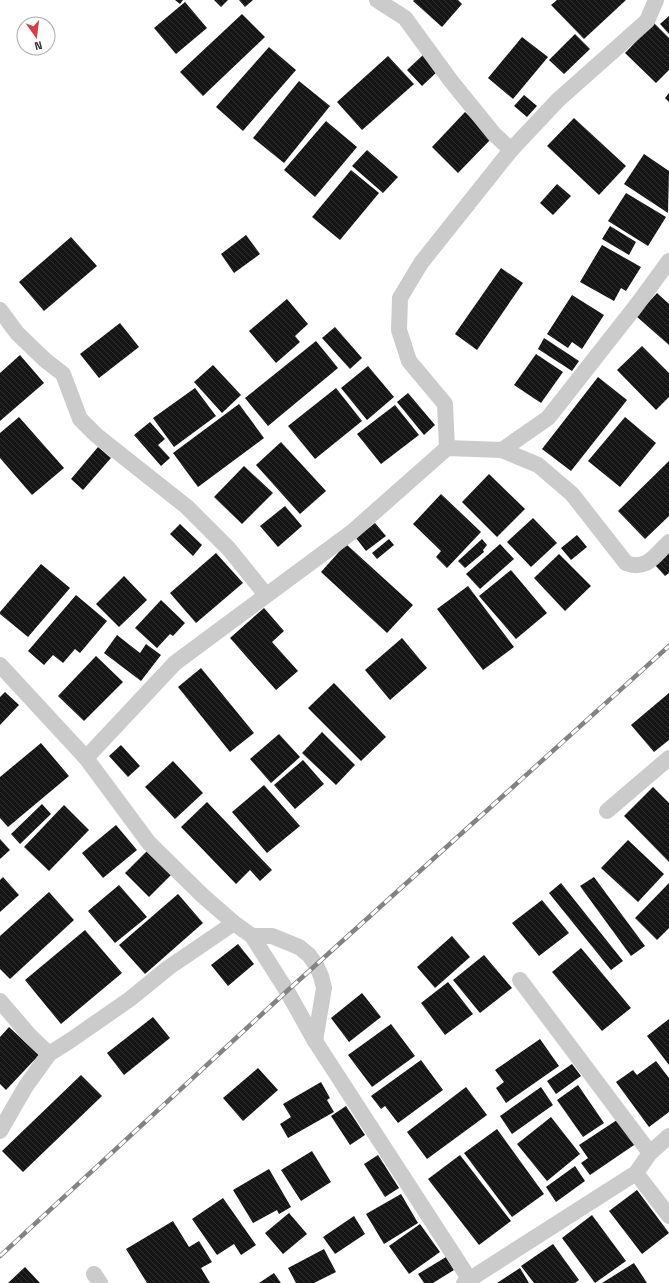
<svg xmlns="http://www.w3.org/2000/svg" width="669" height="1283" font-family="'Space Grotesk',sans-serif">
  <defs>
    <pattern id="building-back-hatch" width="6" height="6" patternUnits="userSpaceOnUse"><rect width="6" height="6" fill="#151515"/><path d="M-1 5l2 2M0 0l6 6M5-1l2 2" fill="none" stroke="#2f2f2f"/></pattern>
  </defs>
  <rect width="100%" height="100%" fill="#fff"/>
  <!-- building -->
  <g fill="url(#building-back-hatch)">
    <polygon points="175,0 183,0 180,4"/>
    <polygon points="214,0 228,0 221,7"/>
    <polygon points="239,0 253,0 245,7"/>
    <polygon points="414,0 458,0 462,4 442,27 413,1"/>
    <polygon points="557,0 626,0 584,39 551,5"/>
    <polygon points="185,2 207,28 176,54 154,28"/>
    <polygon points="242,14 265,37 203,96 180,72"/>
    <polygon points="669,16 669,34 660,24"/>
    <polygon points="654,23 669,38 669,70 656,83 625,53"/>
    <polygon points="575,34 590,49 564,74 549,60"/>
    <polygon points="522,37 548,57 513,99 488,78"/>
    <polygon points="269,47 296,70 243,131 216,107"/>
    <polygon points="423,55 438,71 422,86 407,70"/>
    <polygon points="388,56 414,84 362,130 337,102"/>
    <polygon points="299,81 330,106 284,163 253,138"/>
    <polygon points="669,93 669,102 665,98"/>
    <polygon points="524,95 537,106 527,117 514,106"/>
    <polygon points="465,112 492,138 458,173 432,147"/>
    <polygon points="574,118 626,166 599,195 547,146"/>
    <polygon points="326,121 357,147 315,197 284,170"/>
    <polygon points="367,150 398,177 383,193 352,166"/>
    <polygon points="644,154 669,171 668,213 624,184"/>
    <polygon points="351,170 379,193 340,240 312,217"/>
    <polygon points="557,184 571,196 553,215 540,203"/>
    <polygon points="626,193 666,217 648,246 608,221"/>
    <polygon points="610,226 636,242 629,255 602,239"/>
    <polygon points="246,235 260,254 234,273 221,254"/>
    <polygon points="71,237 97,266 44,311 19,282"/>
    <polygon points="602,245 641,267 626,291 621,288 614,301 580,282"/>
    <polygon points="501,268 523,283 477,350 455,334"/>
    <polygon points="657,293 669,304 669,345 636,316"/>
    <polygon points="572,295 604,315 582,349 572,342 568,348 547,334"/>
    <polygon points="287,299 308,324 295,336 300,342 276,363 249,331"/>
    <polygon points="120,323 139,347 99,378 80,354"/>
    <polygon points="335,327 362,358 350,369 322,338"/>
    <polygon points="544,338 579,361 572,371 538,349"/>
    <polygon points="316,341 338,368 268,426 245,398"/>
    <polygon points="642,346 669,373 669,397 656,410 617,370"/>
    <polygon points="536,354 563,372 541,403 514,385"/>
    <polygon points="20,355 44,383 0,421 0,373"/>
    <polygon points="213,365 241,395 222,413 194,382"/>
    <polygon points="368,366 394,397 367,420 341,388"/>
    <polygon points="598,377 627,400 571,471 542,449"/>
    <polygon points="195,388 216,416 174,447 153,418"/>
    <polygon points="336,388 362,421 315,459 288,426"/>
    <polygon points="408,393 435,425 424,435 397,402"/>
    <polygon points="239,404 264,438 198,487 173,453"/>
    <polygon points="395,405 419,435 381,464 357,434"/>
    <polygon points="19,417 64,468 32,495 0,458 0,433"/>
    <polygon points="625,417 656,443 620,487 588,461"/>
    <polygon points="150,422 165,439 158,445 170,458 161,466 134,435"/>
    <polygon points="281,442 326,491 300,514 256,465"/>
    <polygon points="98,447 111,458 83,490 71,479"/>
    <polygon points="669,461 669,516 645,539 618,511"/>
    <polygon points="244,466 273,493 242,524 214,497"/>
    <polygon points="489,474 525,509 497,537 462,502"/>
    <polygon points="441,494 481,532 447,568 436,557 441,551 413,524"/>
    <polygon points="285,506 302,526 278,547 260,526"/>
    <polygon points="533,518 557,543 531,567 507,542"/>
    <polygon points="375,523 386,536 366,551 356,538"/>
    <polygon points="180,524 202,545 193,556 170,534"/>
    <polygon points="577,535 587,547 571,560 561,548"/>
    <polygon points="389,539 394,545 377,559 372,553"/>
    <polygon points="482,539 487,545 483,550 484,552 465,568 458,561"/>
    <polygon points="346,544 413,605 387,633 321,572"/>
    <polygon points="500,544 514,559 480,589 466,574"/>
    <polygon points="669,552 669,573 665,576 654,564"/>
    <polygon points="216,553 243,583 196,623 170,593"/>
    <polygon points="559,554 591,586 565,611 534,578"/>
    <polygon points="41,564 70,588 28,637 0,614 0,612"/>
    <polygon points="511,570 547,613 516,639 479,596"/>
    <polygon points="124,576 147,600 119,627 96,604"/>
    <polygon points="468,586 514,647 483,670 437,609"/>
    <polygon points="76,595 107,621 80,653 75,649 63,663 53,655 44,665 28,651"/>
    <polygon points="161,600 185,623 173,636 170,634 157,648 135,628"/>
    <polygon points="264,608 284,631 272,642 298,671 276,690 230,638"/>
    <polygon points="117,635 140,653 146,644 161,655 141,681 104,653"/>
    <polygon points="402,638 427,668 390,700 365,670"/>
    <polygon points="96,656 123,682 84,721 58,696"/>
    <polygon points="201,668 254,733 230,752 178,687"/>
    <polygon points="334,683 386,737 361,761 308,708"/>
    <polygon points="5,692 19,705 0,725 0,697"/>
    <polygon points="669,693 669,740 654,752 631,725"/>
    <polygon points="322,732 355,765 336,785 302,753"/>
    <polygon points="279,734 300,757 271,783 250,759"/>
    <polygon points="41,743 69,776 8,827 0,818 0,777"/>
    <polygon points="121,745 140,766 128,777 109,756"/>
    <polygon points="303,760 324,784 295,809 274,785"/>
    <polygon points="173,761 203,793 175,819 145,787"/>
    <polygon points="264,785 300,826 267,853 232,812"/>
    <polygon points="653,787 669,803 669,862 624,816"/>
    <polygon points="207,802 272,870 260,881 250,870 236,884 181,827"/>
    <polygon points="42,804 51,814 20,844 11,834"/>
    <polygon points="64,805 89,830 49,871 24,847"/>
    <polygon points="116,825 137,850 103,878 82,853"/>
    <polygon points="0,839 10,850 0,859"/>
    <polygon points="628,840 664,874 638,902 601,868"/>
    <polygon points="148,850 173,873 149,897 125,873"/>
    <polygon points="3,877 19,895 0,912 0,880"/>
    <polygon points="594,877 645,946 631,956 580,886"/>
    <polygon points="561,883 623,961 611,970 549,893"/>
    <polygon points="669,883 669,928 657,940 635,918"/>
    <polygon points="119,885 147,917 115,943 88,911"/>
    <polygon points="49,892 74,920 10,979 0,969 0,936"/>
    <polygon points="178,894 203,923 145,974 119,945"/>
    <polygon points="542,900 569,933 539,956 512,923"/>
    <polygon points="85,930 122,973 61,1024 25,980"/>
    <polygon points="452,936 470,957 435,988 417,967"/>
    <polygon points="238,944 254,964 228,986 211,965"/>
    <polygon points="581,948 631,1008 602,1031 552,972"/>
    <polygon points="484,955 512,988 480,1013 453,980"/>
    <polygon points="448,982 473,1014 445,1035 421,1003"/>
    <polygon points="362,993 381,1017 349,1042 331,1018"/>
    <polygon points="153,1017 170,1038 124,1075 107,1053"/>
    <polygon points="669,1019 669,1065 647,1036"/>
    <polygon points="391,1024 415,1056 372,1087 348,1055"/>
    <polygon points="9,1027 39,1055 6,1090 0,1084 0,1037"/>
    <polygon points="540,1039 559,1066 506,1103 496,1088 504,1082 495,1070"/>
    <polygon points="421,1060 443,1090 398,1123 385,1106 381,1109 371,1096"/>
    <polygon points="656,1061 669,1078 669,1112 649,1127 616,1082 633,1070 637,1075"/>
    <polygon points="572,1064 581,1076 556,1094 547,1081"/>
    <polygon points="258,1068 278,1090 243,1121 223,1098"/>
    <polygon points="81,1075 102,1096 23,1172 2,1151"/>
    <polygon points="321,1082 330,1098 327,1100 334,1112 288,1138 280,1124 291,1117 283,1104"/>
    <polygon points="578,1085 604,1123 583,1137 557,1100"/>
    <polygon points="466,1087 487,1115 427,1159 407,1132"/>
    <polygon points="541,1087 553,1105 512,1134 500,1116"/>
    <polygon points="346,1106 365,1135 350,1145 331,1116"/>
    <polygon points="551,1117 580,1154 547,1181 517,1144"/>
    <polygon points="620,1118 637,1143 590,1175 581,1163 588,1158 579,1145"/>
    <polygon points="497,1129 544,1194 512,1217 464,1153"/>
    <polygon points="312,1151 331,1182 301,1201 281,1170"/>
    <polygon points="378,1155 399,1188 385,1197 364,1164"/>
    <polygon points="460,1155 511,1221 479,1245 428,1179"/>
    <polygon points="575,1166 585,1181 556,1202 546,1187"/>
    <polygon points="269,1169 291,1207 279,1214 277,1210 253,1223 233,1190"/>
    <polygon points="637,1190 669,1233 642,1254 609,1211"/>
    <polygon points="401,1194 418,1223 384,1244 366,1214"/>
    <polygon points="223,1198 256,1245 241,1255 234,1244 217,1255 192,1219"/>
    <polygon points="289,1213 307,1234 283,1254 265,1233"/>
    <polygon points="592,1215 626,1261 595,1283 562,1238"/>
    <polygon points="354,1216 365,1234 335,1254 323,1237"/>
    <polygon points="173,1221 189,1247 199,1241 212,1262 201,1268 210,1283 147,1283 126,1249"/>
    <polygon points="420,1224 440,1252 409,1274 389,1246"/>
    <polygon points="553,1244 579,1280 575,1283 534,1283 521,1266"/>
    <polygon points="324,1249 336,1272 314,1283 296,1283 288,1268"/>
    <polygon points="446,1257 454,1270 433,1283 424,1283 418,1274"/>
    <polygon points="634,1263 647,1283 602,1283"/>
    <polygon points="25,1267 40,1283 8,1283"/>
    <polygon points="520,1268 529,1283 497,1283"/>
    <polygon points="274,1273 281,1283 259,1283"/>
  </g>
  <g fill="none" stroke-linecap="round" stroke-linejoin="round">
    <!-- minor -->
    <g stroke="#cbcbcb" stroke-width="16">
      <polyline points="377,0 405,18 451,81 494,134 511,150"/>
      <polyline points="0,310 17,333 45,360 63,374 80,419 96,435 187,507 229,549 266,595"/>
      <polyline points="447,448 445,404 409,361 399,330 400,298 421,263 511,150 558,100 647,21 656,0"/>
      <polyline points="502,450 548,418 636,306 669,261"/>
      <polyline points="0,665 86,758 149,843 203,896 234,923 252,936 287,991 315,1041 470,1280"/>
      <path d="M86,758L175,663L352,532L447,448L502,450L538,465L572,494L626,563C647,571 655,555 669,542"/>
      <polyline points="607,811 669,758"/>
      <polyline points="252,936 272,936 299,947 309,955 316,965 321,976 324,988 315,1041"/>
      <polyline points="520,980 650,1153"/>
      <polyline points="0,1001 30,1036 49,1054 71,1040 130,999 168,968 234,923"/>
      <polyline points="0,1131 26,1086 49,1054"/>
      <polyline points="636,1173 669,1216"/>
      <polyline points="94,1274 100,1283"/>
      <polyline points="464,1283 636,1173 650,1153 669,1136"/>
    </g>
    <defs>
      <polyline id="rail" points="0,1256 287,991 669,646"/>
    </defs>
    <!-- rail casing -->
    <use href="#rail" stroke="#838383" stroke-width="4.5"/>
    <!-- rail -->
    <use href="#rail" stroke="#fff" stroke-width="3" stroke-dasharray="9" stroke-linecap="butt"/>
  </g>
  <!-- north arrow -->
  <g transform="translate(36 36) rotate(166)"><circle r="19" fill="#ffffff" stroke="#ababab"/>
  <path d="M0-3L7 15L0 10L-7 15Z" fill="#d83c46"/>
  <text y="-6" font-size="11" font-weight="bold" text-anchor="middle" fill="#2e2e2e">N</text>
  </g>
</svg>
